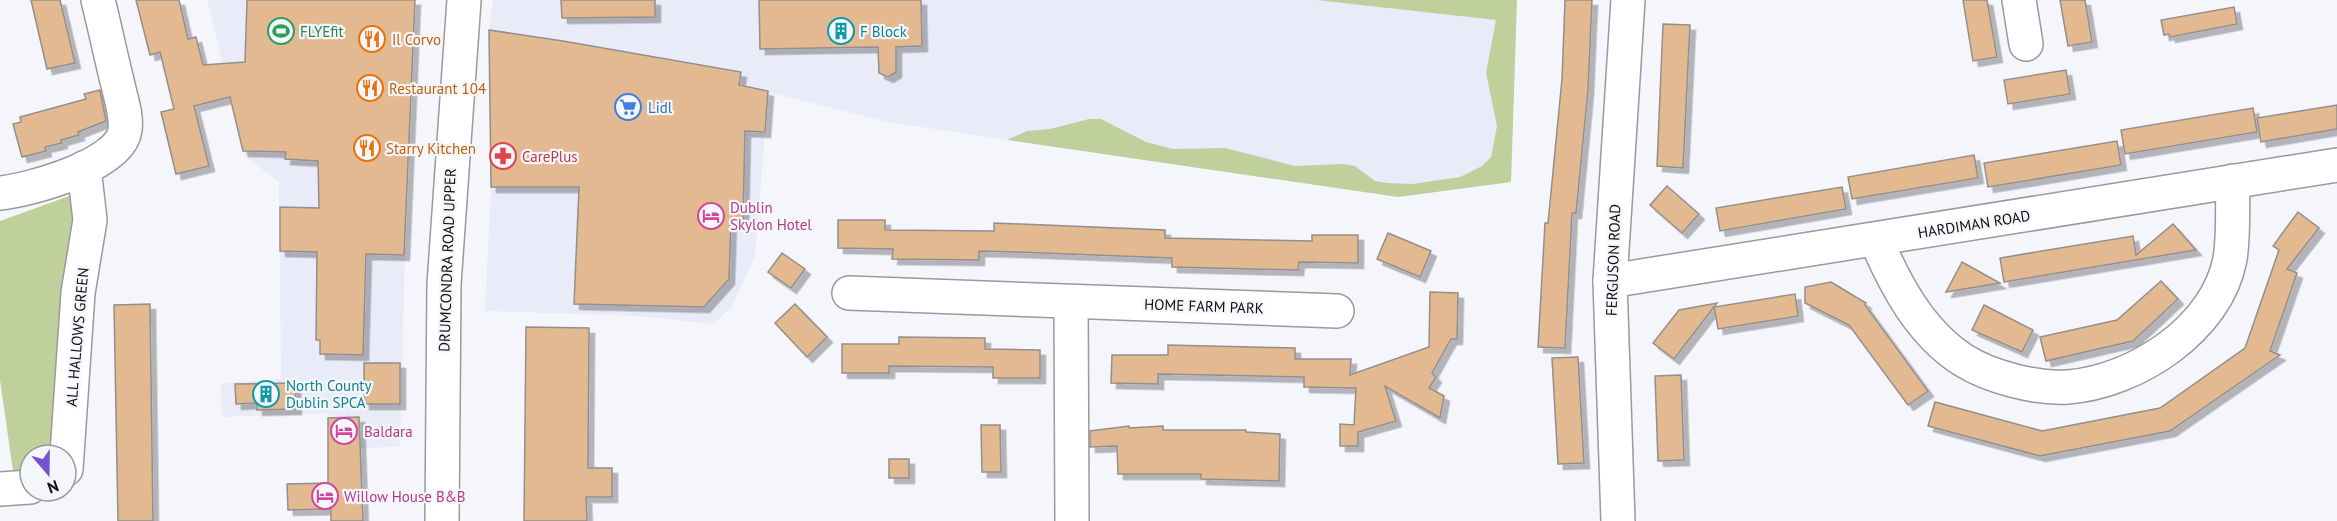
<svg xmlns="http://www.w3.org/2000/svg" width="2337" height="521" font-family="'PT Sans',sans-serif">
  <defs>
    <filter id="shadow"><feDropShadow dx="5.5" dy="5.5" stdDeviation="0" flood-color="#0004"/></filter>
  </defs>
  <rect width="100%" height="100%" fill="#f5f6fb"/>
  <!-- built -->
  <g fill="#eaebf8">
    <polygon points="207,0 415,0 407,180 400,446 330,451 328,413 222,417 221,383 281,379 279,182 245,156"/>
    <polygon points="493,0 1517,0 1511,182 1398,197 887,122 739,85 740,72 563,41 489,30"/>
    <polygon points="656,124 765,132 755,256 731,308 713,324 638,316 485,311 491,187 653,188"/>
  </g>
  <!-- green -->
  <g fill="#c0d09d">
    <polygon points="1316,0 1517,0 1511,182 1398,197 1007,140 1027,131 1050,129 1089,119 1101,119 1146,142 1173,149 1225,148 1295,166 1343,164 1355,166 1375,181 1387,183 1412,184 1460,177 1482,166 1491,157 1497,126 1486,73 1496,20"/>
    <polygon points="72,195 72,267 58,455 30,455 30,475 14,478 0,380 0,221"/>
  </g>
  <!-- building -->
  <g fill="#e2b990" stroke="#938f8c" stroke-width="1.5" filter="url(#shadow)">
    <polygon points="31,0 60,0 75,63 47,69"/>
    <polygon points="136,0 179,0 188,39 196,37 203,65 245,62 247,0 415,0 404,255 366,254 363,355 320,354 320,340 316,340 317,252 280,251 280,207 319,208 318,161 285,159 286,152 243,151 230,97 194,106 209,166 176,174 161,112 174,109 160,52 150,55"/>
    <polygon points="561,0 655,0 655,17 562,18"/>
    <polygon points="759,0 921,0 922,46 896,47 896,72 888,77 879,73 878,47 760,49"/>
    <polygon points="1565,0 1592,0 1588,90 1576,213 1572,213 1565,348 1538,347 1545,223 1548,223 1562,79"/>
    <polygon points="1963,0 1987,0 1997,57 1973,61"/>
    <polygon points="2060,0 2085,0 2092,42 2068,46"/>
    <polygon points="2234,7 2237,24 2170,37 2169,34 2164,35 2161,20"/>
    <polygon points="1663,24 1690,25 1683,168 1657,166"/>
    <polygon points="489,30 563,41 741,72 739,85 768,91 765,132 745,131 743,220 731,220 729,279 704,307 574,304 579,187 491,187"/>
    <polygon points="2066,70 2070,94 2008,104 2004,80"/>
    <polygon points="100,90 106,121 78,132 79,135 61,140 62,143 45,147 46,151 22,157 13,124 21,122 20,117 86,99 84,94"/>
    <polygon points="2337,105 2337,129 2261,142 2257,118"/>
    <polygon points="2253,108 2257,132 2125,154 2121,130"/>
    <polygon points="2117,141 2121,165 1988,187 1984,163"/>
    <polygon points="1974,155 1978,178 1852,199 1848,177"/>
    <polygon points="1667,186 1699,214 1682,233 1650,205"/>
    <polygon points="1842,187 1846,209 1720,231 1716,208"/>
    <polygon points="2298,212 2319,228 2287,269 2297,273 2270,351 2280,355 2170,431 2040,456 1928,426 1935,402 2042,431 2160,408 2245,348 2279,250 2273,246"/>
    <polygon points="838,220 885,220 885,230 994,231 994,223 1165,230 1165,238 1215,239 1312,241 1312,235 1358,235 1358,263 1299,262 1298,270 1172,267 1172,258 1017,252 979,251 979,260 892,259 893,249 838,248"/>
    <polygon points="2173,224 2196,250 2004,282 2000,258 2133,236 2136,255"/>
    <polygon points="1388,233 1431,251 1420,277 1377,259"/>
    <polygon points="782,253 805,269 791,288 768,272"/>
    <polygon points="1962,262 2000,283 1946,292"/>
    <polygon points="2161,281 2178,299 2133,341 2046,361 2040,337 2117,320"/>
    <polygon points="1831,282 1866,303 1865,305 1928,391 1908,405 1849,325 1805,303 1805,287"/>
    <polygon points="1430,292 1458,293 1457,339 1451,339 1432,373 1436,377 1429,388 1444,396 1440,418 1385,386 1396,421 1358,432 1358,446 1340,446 1340,424 1354,425 1356,388 1304,387 1304,377 1210,375 1158,374 1158,384 1111,383 1112,355 1168,355 1168,345 1295,348 1295,359 1351,359 1350,375 1429,347"/>
    <polygon points="1795,294 1798,316 1718,329 1714,307"/>
    <polygon points="1717,303 1674,359 1653,343 1679,310"/>
    <polygon points="150,304 153,521 118,521 114,305"/>
    <polygon points="795,304 827,337 807,357 775,323"/>
    <polygon points="1984,305 2033,330 2022,352 1972,330"/>
    <polygon points="526,327 589,328 588,468 612,468 612,497 586,497 587,521 524,521"/>
    <polygon points="899,337 985,338 985,349 1040,350 1040,378 993,378 993,367 889,366 889,373 842,373 842,344 899,344"/>
    <polygon points="1578,357 1584,463 1558,464 1552,358"/>
    <rect x="364" y="363" width="36" height="41"/>
    <polygon points="1681,375 1684,460 1658,461 1655,376"/>
    <polygon points="295,383 296,409 257,410 257,403 236,404 235,384"/>
    <polygon points="359,417 363,521 331,521 331,509 288,510 287,484 328,483 328,418"/>
    <polygon points="981,425 1000,425 1001,472 982,472"/>
    <polygon points="1129,426 1129,428 1163,426 1163,430 1246,430 1246,432 1280,434 1279,481 1201,479 1201,474 1118,474 1117,446 1090,447 1090,431"/>
    <rect x="889" y="459" width="20" height="19"/>
  </g>
  <g fill="none" stroke-linecap="round" stroke-linejoin="round">
    <defs>
      <g id="minor">
        <polyline points="2019,0 2026,44"/>
        <path d="M0,193C30,190 121,165 125,130C127,115 121,99 118,85C111,57 105,28 98,0"/>
        <path d="M1876,240C1896,286 1920,332 1963,360C1990,377 2036,389 2068,387C2135,382 2217,329 2230,259C2234,234 2232,207 2233,181"/>
        <polyline points="1610,281 2337,165"/>
        <polyline points="849,293 1337,311"/>
        <polyline points="1071,302 1072,521"/>
        <polyline points="66,469 78,293 90,220 84,168"/>
        <polyline points="0,489 30,487"/>
        <polyline points="1618,521 1610,281 1628,0"/>
      </g>
      <polyline id="major" points="442,521 444,284 464,0"/>
    </defs>
    <!-- minor casing -->
    <use href="#minor" stroke="#99999e" stroke-width="36"/>
    <!-- major casing -->
    <use href="#major" stroke="#99999e" stroke-width="36"/>
    <!-- minor -->
    <use href="#minor" stroke="#fff" stroke-width="33"/>
    <!-- major -->
    <use href="#major" stroke="#fff" stroke-width="33"/>
  </g>
  <!-- icons -->
  <defs>
    <symbol id="stadium-ring" viewBox="-11 -11 22 22"><circle r="9.5" fill="#f5f6fb" stroke="#2e9e5b" stroke-width="1.5"/><path d="M0-5a6.5 5 0 1 0 0 10a6.5 5 0 1 0 0-10ZM-3.5-1.8h7v3.6h-7Z" fill="#2e9e5b"/></symbol>
    <symbol id="building-ring" viewBox="-11 -11 22 22"><circle r="9.5" fill="#f5f6fb" stroke="#0f9aa8" stroke-width="1.5"/><path d="M-4-6H4V6H1V3H-1V6H-4ZM-2.5-4.3h1.7v1.8h-1.7ZM.8-4.3h1.7v1.8H.8ZM-2.5-1h1.7V.8h-1.7ZM.8-1h1.7V.8H.8Z" fill="#0f9aa8"/></symbol>
    <symbol id="restaurant-ring" viewBox="-11 -11 22 22"><circle r="9.5" fill="#f5f6fb" stroke="#e8710a" stroke-width="1.5"/><path d="M-5-6h1v4h1v-4h1v4h1v-4h1v5L-1.5 .5V6h-2V.5L-5-1ZM5-6V6H3V1.5H1.5Q1.5-4 5-6Z" fill="#e8710a"/></symbol>
    <symbol id="supermarket-ring" viewBox="-11 -11 22 22"><circle r="9.5" fill="#f5f6fb" stroke="#3f7fe0" stroke-width="1.5"/><path d="M-6-5.5h2.5l.6 2H6L4.5 2H-2.5L-4.4-4H-6ZM-1.5 3.2a1.3 1.3 0 1 0 .1 0ZM3 3.2a1.3 1.3 0 1 0 .1 0Z" fill="#3f7fe0"/></symbol>
    <symbol id="pharmacy-ring" viewBox="-11 -11 22 22"><circle r="9.5" fill="#f5f6fb" stroke="#e0444e" stroke-width="1.5"/><path d="M-2-6h4v4h4v4h-4v4h-4v-4h-4v-4h4Z" fill="#e0444e"/></symbol>
    <symbol id="hotel-ring" viewBox="-11 -11 22 22"><circle r="9.5" fill="#f5f6fb" stroke="#d1479c" stroke-width="1.5"/><path d="M-6-4.5h1.5V1H6V5H4.5V3h-9V5H-6ZM-4 0a1.8 1.8 0 1 1 3.6 0ZM.5 0V-2.5h3Q6-2.5 6 0Z" fill="#d1479c"/></symbol>
  </defs>
  <g fill-rule="evenodd">
    <use href="#stadium-ring" x="266" y="16" width="30" height="30"/>
    <use href="#building-ring" x="826" y="16" width="30" height="30"/>
    <use href="#restaurant-ring" x="357" y="24" width="30" height="30"/>
    <use href="#restaurant-ring" x="355" y="73" width="30" height="30"/>
    <use href="#supermarket-ring" x="613" y="92" width="30" height="30"/>
    <use href="#restaurant-ring" x="352" y="133" width="30" height="30"/>
    <use href="#pharmacy-ring" x="488" y="141" width="30" height="30"/>
    <use href="#hotel-ring" x="696" y="201" width="30" height="30"/>
    <use href="#building-ring" x="251" y="379" width="30" height="30"/>
    <use href="#hotel-ring" x="329" y="416" width="30" height="30"/>
    <use href="#hotel-ring" x="310" y="481" width="30" height="30"/>
  </g>
  <g text-anchor="middle" dominant-baseline="central" stroke-width="4.5" stroke-linejoin="round" paint-order="stroke">
    <!-- leisure labels -->
    <g font-size="15" fill="#27864d" stroke="#f5f6fb" text-anchor="start">
      <text x="300" y="31">FLYEfit</text>
    </g>
    <!-- culture labels -->
    <g font-size="15" fill="#0d838f" stroke="#f5f6fb" text-anchor="start">
      <text x="860" y="31">F Block</text>
      <text x="286" y="385">North County<tspan x="286" dy="17">Dublin SPCA</tspan></text>
    </g>
    <!-- food labels -->
    <g font-size="15" fill="#c56008" stroke="#f5f6fb" text-anchor="start">
      <text x="392" y="39">Il Corvo</text>
      <text x="389" y="88">Restaurant 104</text>
      <text x="386" y="148">Starry Kitchen</text>
    </g>
    <!-- shop labels -->
    <g font-size="15" fill="#366cbe" stroke="#f5f6fb" text-anchor="start">
      <text x="648" y="107">Lidl</text>
    </g>
    <!-- health labels -->
    <g font-size="15" fill="#be3a42" stroke="#f5f6fb" text-anchor="start">
      <text x="522" y="156">CarePlus</text>
    </g>
    <!-- hotel labels -->
    <g font-size="15" fill="#b23c85" stroke="#f5f6fb" text-anchor="start">
      <text x="730" y="207">Dublin<tspan x="730" dy="17">Skylon Hotel</tspan></text>
      <text x="364" y="431">Baldara</text>
      <text x="344" y="496">Willow House B&amp;B</text>
    </g>
    <!-- street labels -->
    <g font-size="15" fill="#0f1011" stroke="#f5f6fb">
      <text transform="translate(1974 224) rotate(-9)">HARDIMAN ROAD</text>
      <text transform="translate(447 260) rotate(-88)">DRUMCONDRA ROAD UPPER</text>
      <text transform="translate(1613 260) rotate(-88)">FERGUSON ROAD</text>
      <text transform="translate(1204 306) rotate(2)">HOME FARM PARK</text>
      <text transform="translate(77 337) rotate(-85)">ALL HALLOWS GREEN</text>
    </g>
  </g>
  <!-- north arrow -->
  <g transform="translate(48 473) rotate(160)"><circle r="28" fill="#f5f6fb" stroke="#999a9d" stroke-width="1.5"/>
  <path d="M0-4.5L10 22L0 15L-10 22Z" fill="#7653cd"/>
  <text y="-9" font-size="16" font-weight="bold" text-anchor="middle" fill="#0f1011">N</text>
  </g>
</svg>
